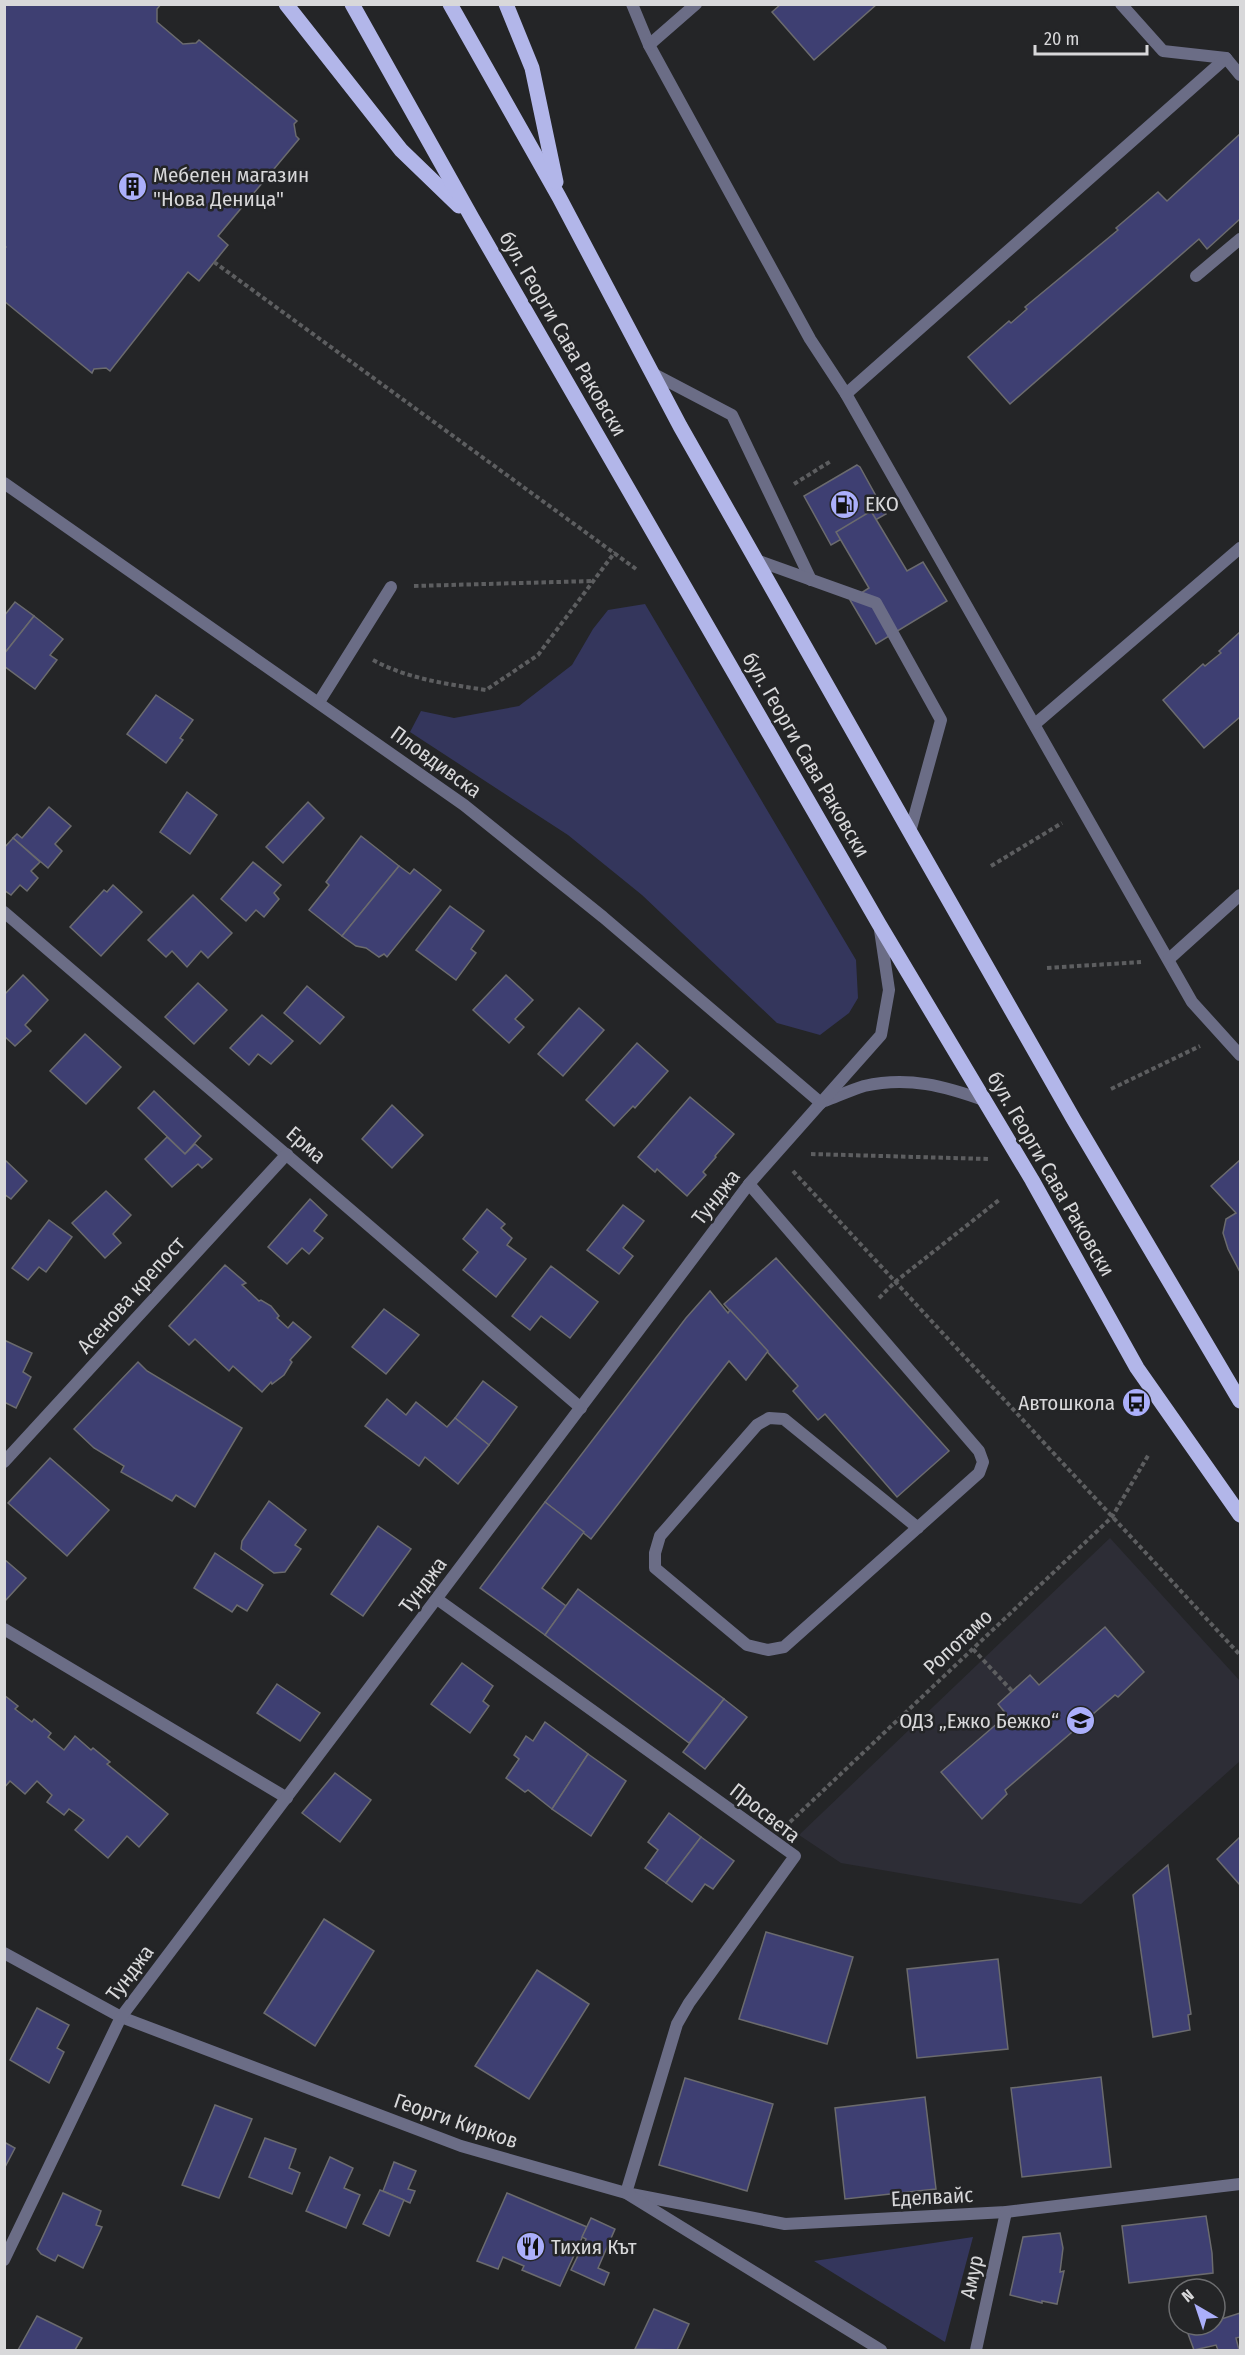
<svg xmlns="http://www.w3.org/2000/svg" width="1245" height="2355" font-family="'Fira Sans Condensed',sans-serif">
  <rect width="100%" height="100%" fill="#242527"/>
  <!-- built -->
  <polygon fill="#2d2d36" points="1110,1538 1240,1681 1240,1761 1081,1904 841,1863 799,1835"/>
  <!-- green -->
  <g fill="#34365c">
    <polygon points="645,604 856,960 858,998 849,1013 820,1035 777,1023 642,895 568,835 410,732 421,711 454,718 519,706 572,665 593,629 608,610"/>
    <polygon points="973,2237 945,2342 814,2261"/>
  </g>
  <!-- building -->
  <g fill="#3e3f72" stroke="#6b6b6e" stroke-width="1.5">
    <polygon points="4,4 161,4 157,9 157,22 183,44 196,43 199,40 297,121 294,124 296,136 299,139 218,236 228,245 199,281 188,272 110,371 106,368 94,369 92,373 4,301 4,249 6,247 4,245"/>
    <polygon points="781,4 877,4 814,60 772,12"/>
    <polygon points="1240,134 1240,219 1207,249 1199,239 1010,404 968,357 1009,321 1011,323 1027,309 1025,307 1118,230 1116,228 1158,192 1167,201"/>
    <polygon points="857,465 860,467 886,514 831,545 804,496"/>
    <polygon points="871,511 907,571 923,562 947,601 876,644 850,600 869,588 836,532"/>
    <polygon points="15,602 34,616 4,654 4,616"/>
    <polygon points="34,616 63,639 50,655 57,660 35,689 4,666 4,654"/>
    <polygon points="1240,632 1240,717 1204,748 1163,700 1203,664 1205,666 1221,653 1219,651"/>
    <polygon points="156,695 193,720 180,738 183,740 166,763 127,734"/>
    <polygon points="187,792 217,815 190,854 160,832"/>
    <polygon points="308,802 324,818 283,863 266,847"/>
    <polygon points="49,807 71,826 55,844 62,851 48,868 13,838 17,834 22,838"/>
    <polygon points="361,836 399,866 342,936 309,910 329,885 326,882"/>
    <polygon points="13,838 40,862 31,871 38,878 27,891 20,885 11,895 4,890 4,848"/>
    <polygon points="253,862 281,885 274,893 279,899 264,917 256,910 246,921 221,899"/>
    <polygon points="399,866 410,874 414,869 441,890 387,957 384,954 379,957 366,948 356,946 342,936"/>
    <polygon points="113,885 142,912 101,956 70,927 104,890 107,892"/>
    <polygon points="193,895 232,933 208,958 201,951 187,967 172,951 166,957 148,940"/>
    <polygon points="450,906 484,931 471,949 476,953 456,980 416,950"/>
    <polygon points="23,975 48,1000 25,1025 31,1031 15,1046 4,1036 4,995"/>
    <polygon points="506,975 533,1000 515,1019 524,1027 509,1043 473,1010"/>
    <polygon points="198,983 227,1010 194,1044 165,1017"/>
    <polygon points="307,986 344,1017 320,1044 284,1013"/>
    <polygon points="579,1008 604,1030 563,1076 538,1054"/>
    <polygon points="262,1015 293,1041 271,1064 258,1054 249,1065 230,1048"/>
    <polygon points="85,1034 121,1067 86,1104 50,1071"/>
    <polygon points="637,1043 668,1071 635,1108 633,1106 614,1126 586,1100"/>
    <polygon points="154,1091 201,1136 185,1154 138,1108"/>
    <polygon points="690,1097 734,1134 715,1156 716,1157 703,1172 706,1175 687,1196 657,1169 655,1172 638,1157"/>
    <polygon points="392,1105 423,1135 392,1168 362,1139"/>
    <polygon points="167,1137 185,1154 195,1144 212,1159 202,1168 198,1164 172,1187 145,1159"/>
    <polygon points="4,1159 27,1181 11,1199 4,1194"/>
    <polygon points="1240,1160 1240,1272 1228,1249 1223,1233 1226,1219 1236,1213 1211,1186"/>
    <polygon points="106,1191 131,1215 113,1234 121,1243 105,1258 72,1223"/>
    <polygon points="310,1199 327,1215 314,1231 323,1238 309,1254 302,1248 287,1264 268,1247"/>
    <polygon points="623,1205 644,1221 623,1248 633,1256 619,1274 587,1250"/>
    <polygon points="487,1209 505,1224 501,1228 512,1238 507,1245 526,1259 496,1297 463,1270 478,1252 463,1239"/>
    <polygon points="49,1220 72,1237 46,1272 39,1267 28,1280 12,1268"/>
    <polygon points="776,1258 949,1451 897,1497 825,1414 818,1420 793,1391 798,1386 724,1304"/>
    <polygon points="225,1265 246,1283 242,1285 259,1301 261,1300 271,1306 279,1316 277,1318 288,1328 293,1322 311,1337 290,1360 292,1362 284,1375 272,1384 271,1382 262,1392 233,1366 229,1371 195,1339 189,1345 169,1326"/>
    <polygon points="551,1266 598,1302 570,1338 541,1316 530,1330 512,1316"/>
    <polygon points="710,1291 728,1313 730,1310 768,1351 746,1380 729,1361 591,1539 545,1502 686,1318"/>
    <polygon points="384,1309 419,1335 386,1374 352,1347"/>
    <polygon points="4,1340 32,1353 23,1372 31,1377 16,1408 4,1402"/>
    <polygon points="138,1362 147,1371 242,1428 195,1507 176,1495 172,1501 121,1472 124,1466 94,1448 74,1429"/>
    <polygon points="483,1381 517,1407 489,1445 455,1418"/>
    <polygon points="387,1399 406,1415 416,1402 447,1427 455,1418 489,1445 458,1484 425,1457 419,1466 365,1426"/>
    <polygon points="50,1458 109,1510 67,1556 8,1503"/>
    <polygon points="269,1501 306,1530 295,1545 301,1549 285,1572 274,1573 241,1549 242,1541"/>
    <polygon points="545,1502 584,1532 542,1588 566,1606 545,1635 480,1588"/>
    <polygon points="378,1526 411,1549 363,1616 331,1594"/>
    <polygon points="215,1553 263,1585 247,1611 237,1605 232,1612 194,1588"/>
    <polygon points="4,1559 26,1578 4,1602"/>
    <polygon points="578,1589 724,1699 689,1743 545,1635"/>
    <polygon points="1105,1627 1144,1672 1118,1697 1115,1695 1005,1790 1007,1794 982,1819 941,1772 1007,1715 998,1704 1030,1675 1039,1685"/>
    <polygon points="462,1663 493,1686 483,1701 489,1706 470,1733 431,1704"/>
    <polygon points="277,1684 320,1713 300,1741 257,1713"/>
    <polygon points="4,1695 18,1706 15,1709 32,1722 34,1719 51,1733 48,1737 64,1750 75,1736 91,1750 93,1748 110,1762 107,1764 168,1814 139,1847 127,1836 108,1858 75,1830 84,1820 69,1809 64,1815 47,1802 52,1795 37,1781 25,1794 10,1781 4,1788"/>
    <polygon points="724,1699 747,1717 705,1769 683,1752"/>
    <polygon points="545,1722 588,1754 552,1809 528,1790 525,1792 506,1778 519,1759 514,1755 526,1736 533,1741"/>
    <polygon points="588,1754 626,1781 591,1836 552,1809"/>
    <polygon points="335,1773 371,1800 340,1842 302,1813"/>
    <polygon points="669,1813 701,1837 666,1883 645,1868 658,1850 648,1842"/>
    <polygon points="701,1837 734,1861 713,1889 705,1884 692,1902 666,1883"/>
    <polygon points="1240,1837 1240,1885 1217,1859"/>
    <polygon points="1168,1865 1191,2014 1188,2015 1190,2030 1153,2037 1133,1895"/>
    <polygon points="324,1919 374,1951 315,2046 264,2013"/>
    <polygon points="766,1932 853,1957 827,2044 739,2019"/>
    <polygon points="998,1959 1008,2049 917,2058 907,1969"/>
    <polygon points="537,1970 589,2004 529,2099 475,2066"/>
    <polygon points="37,2008 69,2025 57,2048 64,2052 49,2083 10,2060"/>
    <polygon points="1101,2077 1111,2167 1022,2177 1011,2088"/>
    <polygon points="685,2078 773,2104 747,2191 659,2165"/>
    <polygon points="925,2097 936,2189 845,2199 835,2108"/>
    <polygon points="215,2105 252,2119 219,2198 182,2185"/>
    <polygon points="265,2138 296,2149 289,2168 300,2173 292,2194 249,2177"/>
    <polygon points="4,2142 15,2148 4,2169"/>
    <polygon points="330,2157 353,2168 344,2188 360,2195 346,2228 306,2211"/>
    <polygon points="394,2162 416,2171 408,2189 415,2191 410,2203 383,2191"/>
    <polygon points="380,2190 404,2200 389,2236 363,2224"/>
    <polygon points="63,2193 101,2211 96,2225 102,2227 83,2268 58,2255 55,2261 41,2254 37,2249"/>
    <polygon points="507,2193 587,2227 560,2286 522,2270 524,2266 503,2257 498,2269 477,2261"/>
    <polygon points="1206,2216 1212,2253 1213,2273 1129,2283 1122,2226"/>
    <polygon points="591,2218 615,2229 598,2268 609,2273 604,2285 571,2270 586,2239 582,2237"/>
    <polygon points="1060,2233 1063,2248 1060,2272 1064,2271 1057,2304 1042,2301 1042,2303 1010,2295 1023,2237"/>
    <polygon points="654,2309 689,2324 677,2350 635,2349"/>
    <polygon points="1240,2313 1240,2337 1236,2338 1239,2350 1218,2350 1216,2345 1194,2350 1187,2331 1204,2325 1215,2325 1215,2321"/>
    <polygon points="37,2316 82,2338 75,2350 18,2350"/>
  </g>
  <g fill="none" stroke-linecap="round" stroke-linejoin="round">
    <!-- path -->
    <g stroke="#5d5e60" stroke-width="4" stroke-dasharray="4.5 3" stroke-linecap="butt">
      <polyline points="214,262 636,569"/>
      <polyline points="794,484 831,461"/>
      <polyline points="414,586 593,581"/>
      <path d="M373,660C408,679 447,684 486,690L538,655L615,552"/>
      <polyline points="991,866 1062,823"/>
      <polyline points="1047,968 1141,962"/>
      <polyline points="1111,1089 1200,1046"/>
      <polyline points="811,1154 988,1159"/>
      <polyline points="793,1171 1240,1655"/>
      <polyline points="879,1298 895,1282 999,1200"/>
      <polyline points="973,1649 1012,1691"/>
      <polyline points="790,1822 1112,1517 1149,1454"/>
    </g>
    <!-- lane -->
    <g stroke="#6b6d86" stroke-width="12">
      <polyline points="1196,276 1240,239"/>
      <polyline points="652,373 732,415 811,580"/>
      <polyline points="756,560 876,603 941,720 910,832"/>
      <polyline points="319,702 391,587"/>
      <polyline points="749,1184 979,1451 983,1462 979,1473 784,1647 768,1650 747,1645 655,1568 655,1553 660,1536 757,1425 769,1418 784,1419 918,1528"/>
      <polyline points="4,1629 287,1798"/>
    </g>
    <!-- street -->
    <g stroke="#6b6d86" stroke-width="12">
      <polyline points="632,4 649,45 810,339 846,394 1192,1002 1240,1055"/>
      <polyline points="1121,4 1163,51 1226,58 1240,75"/>
      <polyline points="649,45 696,4"/>
      <polyline points="846,394 1226,58"/>
      <polyline points="4,483 464,805 603,917 821,1103"/>
      <polyline points="1035,724 1240,548"/>
      <polyline points="4,912 581,1408"/>
      <polyline points="1169,959 1240,895"/>
      <path d="M825,1101C838,1096 851,1090 864,1086C908,1076 945,1086 986,1101"/>
      <polyline points="4,1462 287,1154"/>
      <polyline points="437,1599 795,1856 689,2003 677,2024 626,2193 785,2224 1006,2212 1240,2184"/>
      <polyline points="4,1953 121,2017 461,2146 626,2193 881,2350"/>
      <polyline points="4,2260 121,2017 749,1184 881,1035 889,990 880,930"/>
      <polyline points="976,2350 1006,2212"/>
    </g>
    <!-- primary -->
    <g stroke="#b2b6e9" stroke-width="15">
      <polyline points="286,4 401,150 459,206"/>
      <polyline points="352,4 472,218 879,924 1032,1180 1137,1368 1240,1515"/>
      <polyline points="450,4 559,197 680,426 910,832 1074,1120 1240,1401"/>
      <polyline points="506,4 532,68 556,182"/>
    </g>
  </g>
  <!-- icons -->
  <defs>
    <symbol id="building-disc" viewBox="-11 -11 22 22"><circle r="9.5" fill="#abaffb" stroke="#242527"/><path d="M-4-6H4V6H1V3H-1V6H-4ZM-2.5-4.3h1.7v1.8h-1.7ZM.8-4.3h1.7v1.8H.8ZM-2.5-1h1.7V.8h-1.7ZM.8-1h1.7V.8H.8Z" fill="#111"/></symbol>
    <symbol id="fuel-disc" viewBox="-11 -11 22 22"><circle r="9.5" fill="#abaffb" stroke="#242527"/><path d="M-5.5-6h7V0h2V4h1.3V-2.5L3-4.5l.8-.8L6-3V5H2.5V1h-1V6h-7ZM-4.2-4.7v3.2H.2V-4.7Z" fill="#111"/></symbol>
    <symbol id="bus-disc" viewBox="-11 -11 22 22"><circle r="9.5" fill="#abaffb" stroke="#242527"/><path d="M-5-6H5V4H4V6H2V4H-2V6H-4V4H-5ZM-3.5-4V0h7V-4ZM-3.5 1.2v1.5H-2V1.2ZM2 1.2v1.5H3.5V1.2Z" fill="#111"/></symbol>
    <symbol id="school-disc" viewBox="-11 -11 22 22"><circle r="9.5" fill="#abaffb" stroke="#242527"/><path d="M0-5L7-2L0 1L-7-2ZM-4 1L0 2.5L4 1V4Q0 6-4 4Z" fill="#111"/></symbol>
    <symbol id="restaurant-disc" viewBox="-11 -11 22 22"><circle r="9.5" fill="#abaffb" stroke="#242527"/><path d="M-5-6h1v4h1v-4h1v4h1v-4h1v5L-1.5 .5V6h-2V.5L-5-1ZM5-6V6H3V1.5H1.5Q1.5-4 5-6Z" fill="#111"/></symbol>
  </defs>
  <g fill-rule="evenodd">
    <use href="#building-disc" x="116" y="170" width="33" height="33"/>
    <use href="#fuel-disc" x="828" y="488" width="33" height="33"/>
    <use href="#bus-disc" x="1120" y="1386" width="33" height="33"/>
    <use href="#school-disc" x="1064" y="1704" width="33" height="33"/>
    <use href="#restaurant-disc" x="514" y="2230" width="33" height="33"/>
  </g>
  <g text-anchor="middle" dominant-baseline="central" stroke-width="5" stroke-linejoin="round" paint-order="stroke">
    <!-- poi labels -->
    <g font-size="21" fill="#d8d8da" stroke="#242527" text-anchor="start">
      <text x="153" y="175">Мебелен магазин<tspan x="153" dy="24">"Нова Деница"</tspan></text>
      <text x="865" y="504">EKO</text>
      <text x="1115" y="1403" text-anchor="end">Автошкола</text>
      <text x="1059" y="1721" text-anchor="end">ОДЗ „Ежко Бежко“</text>
      <text x="551" y="2247">Тихия Кът</text>
    </g>
    <!-- street labels -->
    <g font-size="21" fill="#d8d8da" stroke="#242527">
      <text transform="translate(563 334) rotate(60)">бул. Георги Сава Раковски</text>
      <text transform="translate(806 755) rotate(60)">бул. Георги Сава Раковски</text>
      <text transform="translate(436 762) rotate(36)">Пловдивска</text>
      <text transform="translate(306 1145) rotate(41)">Ерма</text>
      <text transform="translate(1051 1174) rotate(60)">бул. Георги Сава Раковски</text>
      <text transform="translate(716 1197) rotate(-52)">Тунджа</text>
      <text transform="translate(131 1295) rotate(-48)">Асенова крепост</text>
      <text transform="translate(423 1585) rotate(-53)">Тунджа</text>
      <text transform="translate(958 1642) rotate(-43)">Ропотамо</text>
      <text transform="translate(765 1813) rotate(38)">Просвета</text>
      <text transform="translate(130 1973) rotate(-53)">Тунджа</text>
      <text transform="translate(456 2121) rotate(19)">Георги Кирков</text>
      <text transform="translate(932 2197) rotate(-3)">Еделвайс</text>
      <text transform="translate(972 2277) rotate(-78)">Амур</text>
    </g>
  </g>
  <!-- border -->
  <rect width="1245" height="2355" fill="none" stroke="#d8d8da" stroke-width="12"/>
  <!-- north arrow -->
  <g transform="translate(1197 2307) rotate(321)"><circle r="28" fill="#242527" stroke="#6c6d6f" stroke-width="1.5"/>
  <path d="M0-4.5L10 22L0 15L-10 22Z" fill="#abaffb"/>
  <text y="-9" font-size="16" font-weight="bold" text-anchor="middle" fill="#d8d8da">N</text>
  </g>
  <!-- scale -->
  <path d="M1035 45v9h112v-9" fill="none" stroke="#d8d8da" stroke-width="3"/>
  <text x="1044" y="45" font-size="18" fill="#d8d8da" stroke="#242527" stroke-width="4.5" paint-order="stroke">20 m</text>
</svg>
